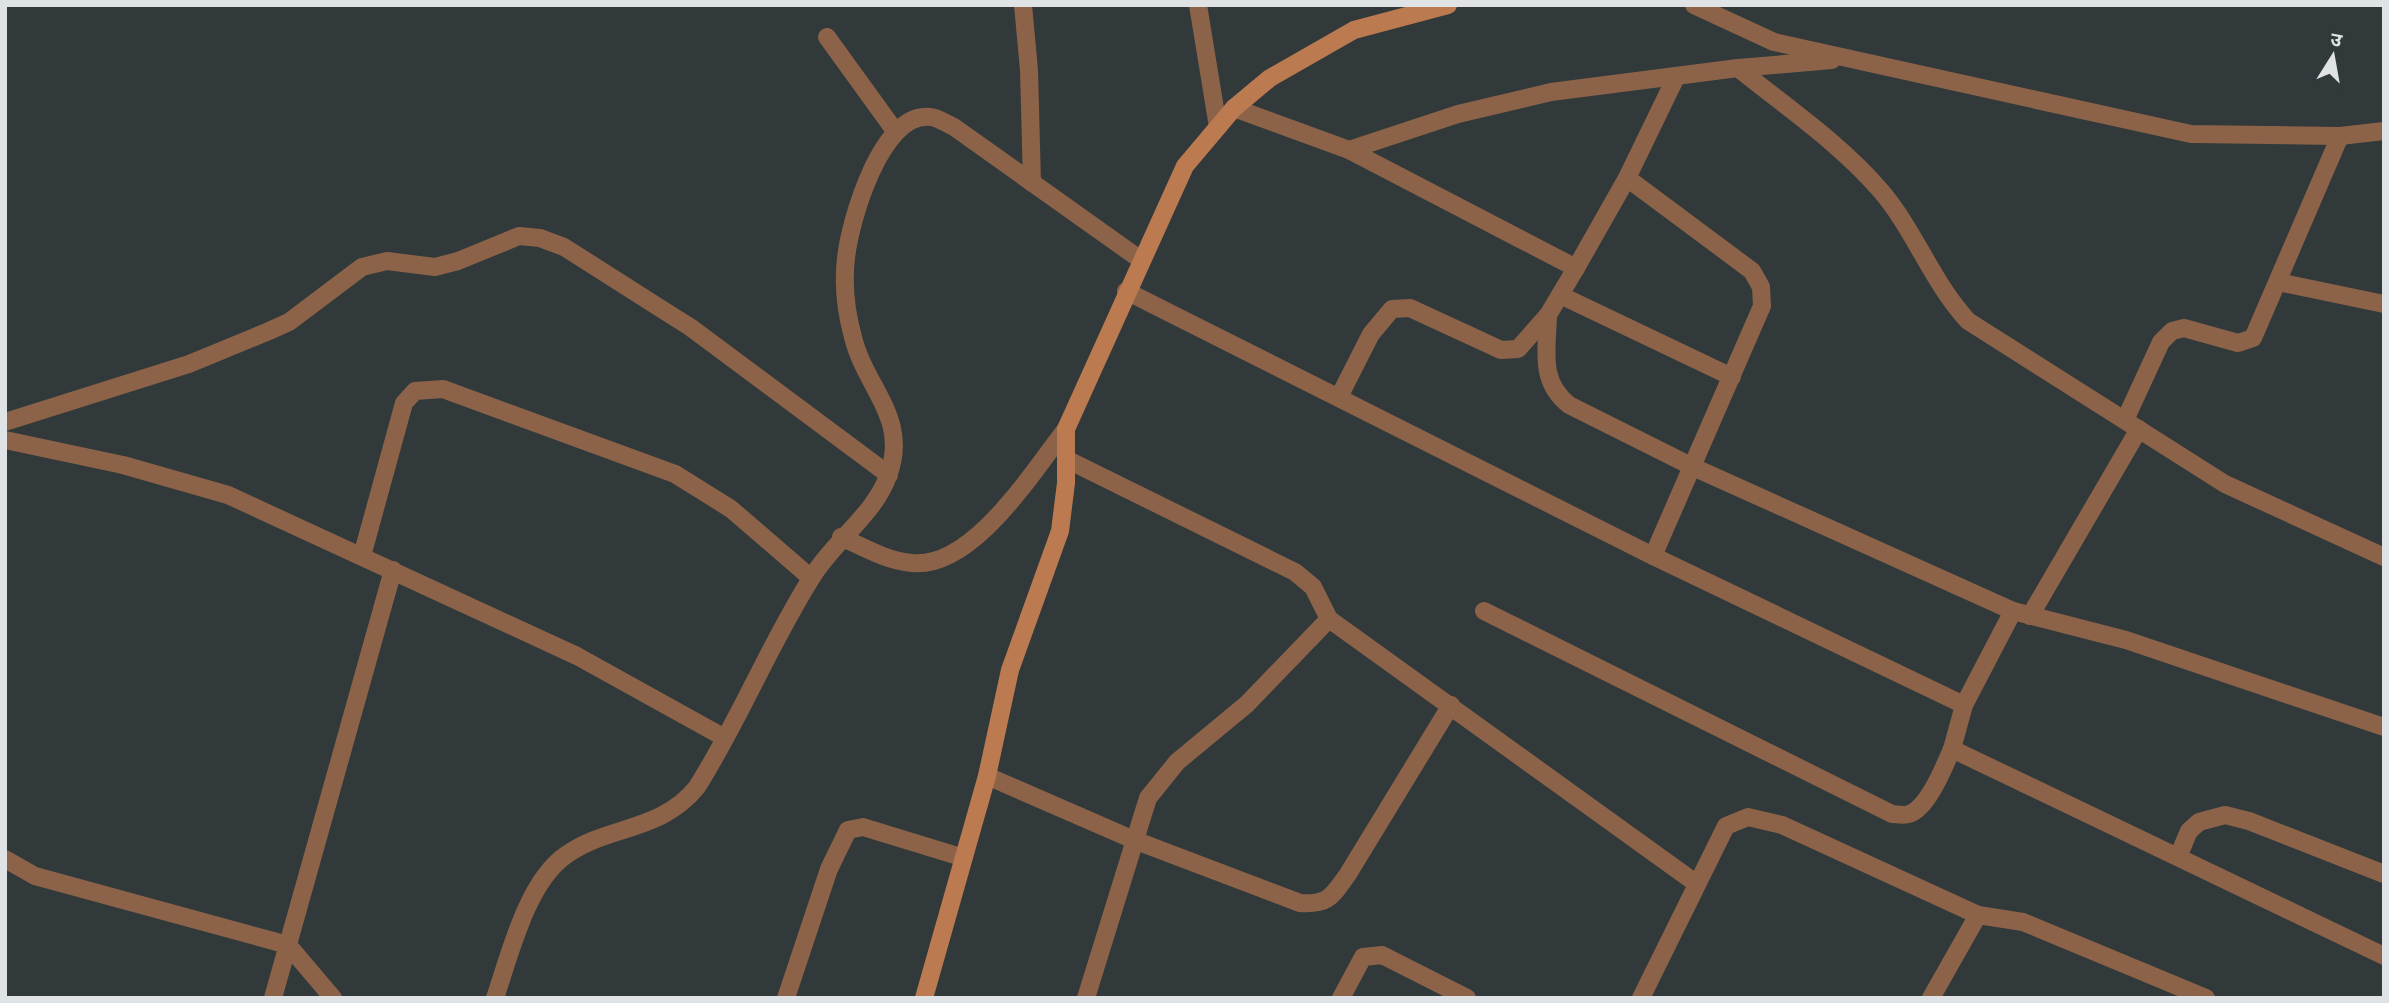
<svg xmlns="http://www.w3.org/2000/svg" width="2389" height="1003" font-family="'Libre Baskerville','Noto Sans Devanagari',serif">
  <rect width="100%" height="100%" fill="#31393b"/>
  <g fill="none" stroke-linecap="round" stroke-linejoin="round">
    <!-- street -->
    <g stroke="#8c6348" stroke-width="18">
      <polyline points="1023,5 1029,70 1032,183"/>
      <polyline points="1198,5 1218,127"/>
      <polyline points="1694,5 1774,42 2191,134 2340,136 2384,131"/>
      <polyline points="827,37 895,131"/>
      <path d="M1738,68C1786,107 1841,144 1881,191C1915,231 1932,282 1968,321L2225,484L2384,557"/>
      <polyline points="1234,108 1349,150 1576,268"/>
      <polyline points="1349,150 1458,114 1551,92 1738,68 1832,60"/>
      <polyline points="1627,178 1752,271 1761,287 1762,306 1653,556"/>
      <polyline points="2278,282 2384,304"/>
      <polyline points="1126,291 1653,556 1964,705"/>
      <polyline points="1560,295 1732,377"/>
      <path d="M1548,315C1547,351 1539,381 1569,405L1693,467L2013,611L2126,640L2384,727"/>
      <polyline points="1339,397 1371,334 1392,309 1410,308 1501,350 1518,349 1548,315 1576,268 1627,178 1676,77"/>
      <polyline points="2125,420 2161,342 2172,331 2184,328 2238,343 2253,338 2340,136"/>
      <polyline points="5,422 189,364 269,331 289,322 362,267 387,261 435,267 458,261 519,236 540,238 564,247 652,303 690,327 889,475"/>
      <polyline points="5,440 123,465 228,495 577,656 725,738"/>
      <polyline points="1066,459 1295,572 1313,587 1329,619 1697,884"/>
      <path d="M841,537C863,547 887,561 912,563C973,569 1033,471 1066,429"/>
      <polyline points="362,556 404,403 415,391 443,389 675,474 731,509 811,578"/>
      <path d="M1484,611L1892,814C1896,814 1904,816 1909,814C1928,808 1944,767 1952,749"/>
      <polyline points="2013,611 1964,705 1952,749 2384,956"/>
      <polyline points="2030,616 2139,429"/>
      <path d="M987,776L1134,840L1300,903C1329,905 1332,896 1348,874L1451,705"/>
      <polyline points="2178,857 2189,831 2199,822 2225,815 2249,821 2384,874"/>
      <polyline points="5,859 35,876 288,945 333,998"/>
      <polyline points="273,998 393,570"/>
      <path d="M495,998C510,954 527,882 566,855C608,825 661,832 697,787C740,719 769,645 812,577C834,541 874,515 888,476C910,418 865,388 853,337C846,312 843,284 846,258C850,221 881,112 930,117C937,117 947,124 954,127L1141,260"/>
      <polyline points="786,998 829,869 848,830 863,827 961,857"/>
      <polyline points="1086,998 1148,798 1177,762 1247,704 1329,619"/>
      <polyline points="1341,998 1363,957 1382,955 1467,998"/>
      <polyline points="1641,998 1726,826 1748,817 1782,825 1978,915"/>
      <polyline points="1931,998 1978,915 2023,922 2206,998"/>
    </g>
    <!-- secondary -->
    <polyline stroke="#bb7a4f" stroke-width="18" points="924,998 987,776 1010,670 1060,531 1066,483 1066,429 1185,166 1234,108 1270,78 1354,30 1448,5"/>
  </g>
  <!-- border -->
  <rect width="2389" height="1003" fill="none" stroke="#dfe3e5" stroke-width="14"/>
  <!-- north arrow -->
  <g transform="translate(2333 56) rotate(11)" stroke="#31393b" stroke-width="5" paint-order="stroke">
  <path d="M0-5L12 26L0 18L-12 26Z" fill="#dfe3e5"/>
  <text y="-10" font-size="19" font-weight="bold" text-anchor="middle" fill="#dfe3e5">उ</text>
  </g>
</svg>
